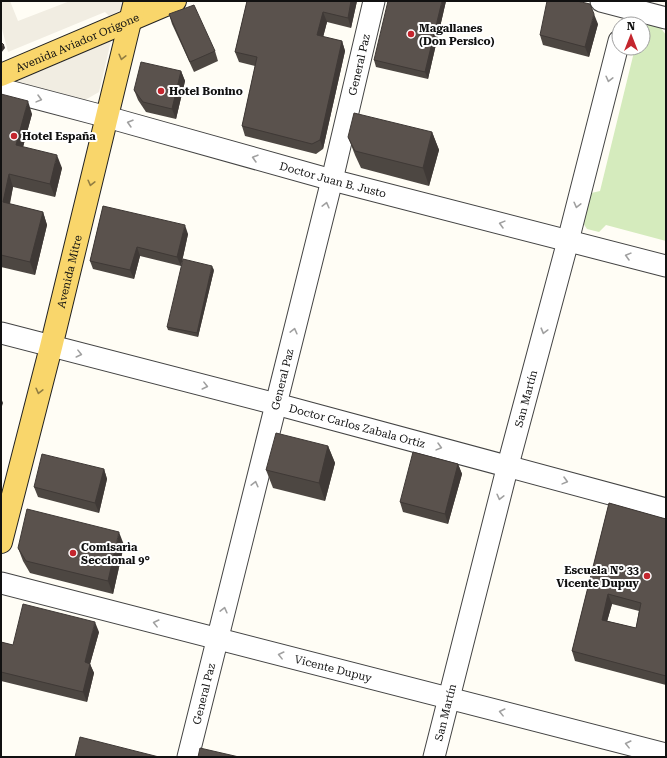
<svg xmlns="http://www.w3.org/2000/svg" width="667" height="758" font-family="'Roboto Serif',serif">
  <rect width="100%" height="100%" fill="#fffdf5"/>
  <!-- green -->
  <polygon fill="#d5ebbd" points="640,22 660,27 666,35 666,241 606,225 599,232 587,229 581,220 587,194 600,191 634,52 630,48 643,48 643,24 635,24"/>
  <!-- plaza -->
  <g fill="#f1ede2">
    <polygon points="1,1 10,1 18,21 70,1 124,1 121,10 109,16 105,12 8,52 1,25"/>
    <polygon points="111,41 99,92 80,103 13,83"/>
  </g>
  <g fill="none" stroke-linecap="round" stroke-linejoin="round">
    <defs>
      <g id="minor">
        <polyline points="601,1 666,18"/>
        <path id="s1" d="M1,89L107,117L332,180L666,266"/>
        <path id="s2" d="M1,333L276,404L666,509"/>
        <path id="s3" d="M1,583L666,754"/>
        <path id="s4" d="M188,757L332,180L374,1"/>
        <path id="s5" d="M434,757L508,465L568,241L619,41"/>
      </g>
      <g id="major">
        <path id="s6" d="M1,75L175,1"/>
        <path id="s7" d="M1,542L51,347L135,1"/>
      </g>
    </defs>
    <!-- minor casing -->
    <use href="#minor" stroke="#444" stroke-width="23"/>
    <!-- major casing -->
    <use href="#major" stroke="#222" stroke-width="24"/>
    <!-- minor -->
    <use href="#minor" stroke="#fff" stroke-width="21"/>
    <!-- major -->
    <use href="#major" stroke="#f9d66b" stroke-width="22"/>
  </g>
  <!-- wall -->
  <g fill="#4d4742" fill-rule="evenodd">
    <polygon points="247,1 357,1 351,28 327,22 323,37 342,41 345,51 323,149 316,154 245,136 242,126 255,66 239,62 235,52"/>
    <polygon points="446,1 428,79 376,67 374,60"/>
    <polygon points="169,14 215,51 218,61 194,72 172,24"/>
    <polygon points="598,24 589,57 543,45 540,35"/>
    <polygon points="181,71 185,81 176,119 146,112 138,100 134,90"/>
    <polygon points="1,94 32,114 23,147 62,168 55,197 13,187 10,204 43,212 47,225 35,275 1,267"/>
    <polygon points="432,132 439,150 429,186 361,168 355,155 348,137"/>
    <polygon points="103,206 188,234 181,266 140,256 134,279 93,269 90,261"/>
    <polygon points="214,270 198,337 168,330 167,327"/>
    <polygon points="328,446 335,463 325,501 273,488 266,470"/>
    <polygon points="458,464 462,474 448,524 403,512 400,502"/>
    <polygon points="104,469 107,479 99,513 38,497 34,487"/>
    <path d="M609,503L666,519V685L575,661L572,651ZM612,604L639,611L636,628L607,621Z"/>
    <polygon points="124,545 113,594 30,573 23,561 18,548"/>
    <polygon points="99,632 90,664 94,673 87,702 1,681 1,642 13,645"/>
  </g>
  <!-- shaded-wall -->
  <g fill="#3f3936">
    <polygon points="351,1 357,1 351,28 348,18"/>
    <polygon points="442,1 446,1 428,79 425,72"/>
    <polygon points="323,12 327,22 321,45 317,35"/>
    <polygon points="594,14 598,24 589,57 585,47"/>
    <polygon points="342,41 345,51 323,149 320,140"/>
    <polygon points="4,45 5,48 1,53 1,48"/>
    <polygon points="181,71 185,81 176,119 172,109"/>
    <polygon points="28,101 32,114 20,158 16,145"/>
    <polygon points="432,132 439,150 429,186 423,168"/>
    <polygon points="57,155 62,168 55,197 50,184"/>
    <polygon points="9,174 13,187 7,215 3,202"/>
    <polygon points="43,212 47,225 35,275 30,262"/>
    <polygon points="185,225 188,234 181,266 177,257"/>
    <polygon points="137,247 140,256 134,279 130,270"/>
    <polygon points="212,266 214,270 198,337 197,333"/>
    <polygon points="1,398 3,403 1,409"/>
    <polygon points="328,446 335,463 325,501 319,483"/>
    <polygon points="458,464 462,474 448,524 445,514"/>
    <polygon points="104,469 107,479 99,513 95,503"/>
    <polygon points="119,532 124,545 113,594 108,581"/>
    <polygon points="608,594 612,604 605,629 602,620"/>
    <polygon points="95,622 99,632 90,664 94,673 87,702 83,692 85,662"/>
  </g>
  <!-- building -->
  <g fill="#5a524d" stroke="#3f3936" fill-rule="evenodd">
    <polygon points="247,1 351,1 348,18 323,12 317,35 342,41 320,140 312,144 242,126 257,57 235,52"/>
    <polygon points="388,1 442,1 425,72 374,60"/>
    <polygon points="547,1 577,1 590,4 594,14 585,47 540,35"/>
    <polygon points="194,5 215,51 190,62 169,14"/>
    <polygon points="1,42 4,45 1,48"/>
    <polygon points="141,62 181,71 172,109 143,102 134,90"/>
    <polygon points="1,94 28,101 16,145 57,155 50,184 9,174 3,202 43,212 30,262 1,255"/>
    <polygon points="354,113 432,132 423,168 355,151 348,137"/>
    <polygon points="103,206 185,225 177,257 137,247 130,270 90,261"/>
    <polygon points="183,259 212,266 197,333 167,327"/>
    <polygon points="276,433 328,446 319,483 266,470"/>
    <polygon points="413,452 458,464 445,514 400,502"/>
    <polygon points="42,454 104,469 95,503 34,487"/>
    <path d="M609,503L666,519V676L572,651ZM608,594L641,603L636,628L602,620Z"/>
    <polygon points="27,509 119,532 108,581 26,561 18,548"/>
    <polygon points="23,604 95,622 85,662 90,664 83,692 1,672 1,642 13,645"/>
    <polygon points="80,737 159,757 75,757"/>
    <polygon points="200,748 239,757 198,757"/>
  </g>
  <!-- one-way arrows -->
  <defs><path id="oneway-chevron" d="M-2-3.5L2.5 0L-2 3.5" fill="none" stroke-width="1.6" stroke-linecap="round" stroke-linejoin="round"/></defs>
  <g stroke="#917d42">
    <use href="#oneway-chevron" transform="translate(122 57) rotate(104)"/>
    <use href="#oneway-chevron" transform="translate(91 183) rotate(104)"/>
    <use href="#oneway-chevron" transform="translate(39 391) rotate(104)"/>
  </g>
  <g stroke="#a0a0a0">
    <use href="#oneway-chevron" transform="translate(609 79) rotate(104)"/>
    <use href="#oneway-chevron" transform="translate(39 99) rotate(15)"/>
    <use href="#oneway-chevron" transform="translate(130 123) rotate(-164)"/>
    <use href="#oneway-chevron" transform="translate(255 158) rotate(-164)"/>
    <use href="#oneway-chevron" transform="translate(326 205) rotate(-76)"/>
    <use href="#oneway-chevron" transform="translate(577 205) rotate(104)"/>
    <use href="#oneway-chevron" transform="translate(502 224) rotate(-165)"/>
    <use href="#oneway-chevron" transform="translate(628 256) rotate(-165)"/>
    <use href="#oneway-chevron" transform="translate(294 331) rotate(-76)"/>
    <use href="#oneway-chevron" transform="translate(544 331) rotate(105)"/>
    <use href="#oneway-chevron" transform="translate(79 354) rotate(14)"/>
    <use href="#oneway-chevron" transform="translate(205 386) rotate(14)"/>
    <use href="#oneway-chevron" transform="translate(439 447) rotate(15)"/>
    <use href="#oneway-chevron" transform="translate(565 481) rotate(15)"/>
    <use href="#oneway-chevron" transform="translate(255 484) rotate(-76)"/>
    <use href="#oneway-chevron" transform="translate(500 497) rotate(104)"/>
    <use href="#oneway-chevron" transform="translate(224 610) rotate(-76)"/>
    <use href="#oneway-chevron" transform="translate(156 623) rotate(-166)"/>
    <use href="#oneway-chevron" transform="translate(281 655) rotate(-166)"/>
    <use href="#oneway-chevron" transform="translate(502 712) rotate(-166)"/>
    <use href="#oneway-chevron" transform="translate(628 744) rotate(-166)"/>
  </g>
  <!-- markers -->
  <g fill="#c4262e" stroke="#fff" stroke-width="1.5">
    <circle cx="411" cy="34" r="4"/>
    <circle cx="161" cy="91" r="4"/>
    <circle cx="14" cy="136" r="4"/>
    <circle cx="73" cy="553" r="4"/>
    <circle cx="647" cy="576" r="4"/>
  </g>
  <g text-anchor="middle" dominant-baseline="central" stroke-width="4" stroke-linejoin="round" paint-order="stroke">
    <!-- poi labels -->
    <g font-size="11" font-weight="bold" fill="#111" stroke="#fff" text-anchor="start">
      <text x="419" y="28">Magallanes<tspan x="419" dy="13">(Don Persico)</tspan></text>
      <text x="169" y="91">Hotel Bonino</text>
      <text x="22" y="136">Hotel España</text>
      <text x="81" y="547">Comisarìa<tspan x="81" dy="13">Seccional 9°</tspan></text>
      <text x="639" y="570" text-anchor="end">Escuela N° 33<tspan x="639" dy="13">Vicente Dupuy</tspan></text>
    </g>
    <!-- street labels -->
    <g font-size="11" fill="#111" stroke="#fff">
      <text stroke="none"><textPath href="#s6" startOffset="83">Avenida Aviador Origone</textPath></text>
      <text stroke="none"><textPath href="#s4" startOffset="713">General Paz</textPath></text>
      <text stroke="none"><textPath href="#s1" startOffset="344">Doctor Juan B. Justo</textPath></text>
      <text stroke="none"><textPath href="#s7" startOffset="279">Avenida Mitre</textPath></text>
      <text stroke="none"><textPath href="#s4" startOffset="389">General Paz</textPath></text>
      <text stroke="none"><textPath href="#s5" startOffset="370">San Martín</textPath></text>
      <text stroke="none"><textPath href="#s2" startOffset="368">Doctor Carlos Zabala Ortiz</textPath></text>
      <text stroke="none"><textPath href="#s3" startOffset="343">Vicente Dupuy</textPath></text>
      <text stroke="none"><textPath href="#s4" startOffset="65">General Paz</textPath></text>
      <text stroke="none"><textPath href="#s5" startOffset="46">San Martín</textPath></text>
    </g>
  </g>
  <!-- border -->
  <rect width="667" height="758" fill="none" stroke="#111111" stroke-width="4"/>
  <!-- north arrow -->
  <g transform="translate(631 36)"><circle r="19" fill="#ffffff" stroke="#a0a0a0"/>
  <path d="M0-3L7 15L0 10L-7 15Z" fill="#c4262e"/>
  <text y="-6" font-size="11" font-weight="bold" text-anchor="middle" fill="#111111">N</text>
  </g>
</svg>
